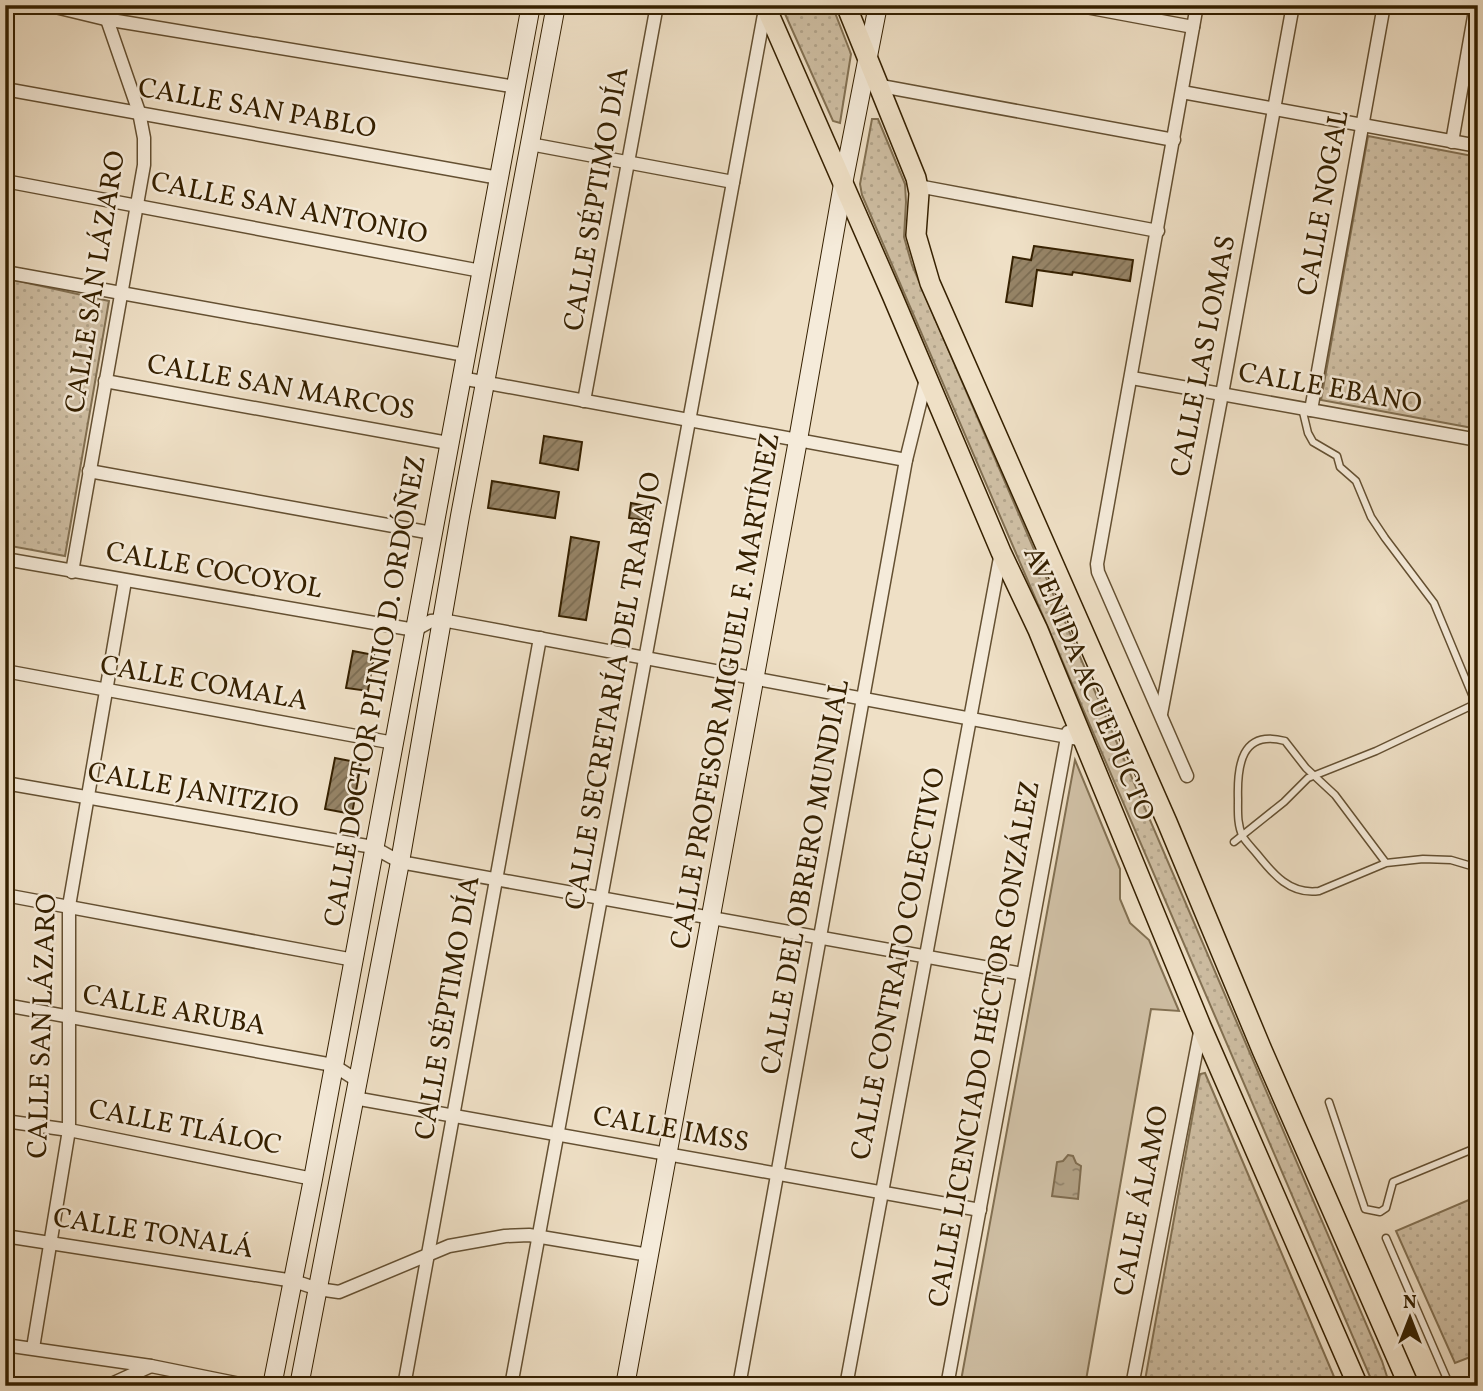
<svg xmlns="http://www.w3.org/2000/svg" width="1483" height="1391" font-family="Vollkorn,serif">
  <defs>
    <pattern id="green-dots" width="8" height="8" patternUnits="userSpaceOnUse" patternTransform="scale(1.75)"><rect width="8" height="8" fill="#cfbfa4"/><path d="M2 2h.1M6 6h.1" fill="none" stroke="#b2a48b" stroke-width="1.8" stroke-linecap="round"/></pattern>
    <pattern id="water-ripples" width="26" height="14" patternUnits="userSpaceOnUse" patternTransform="scale(1.75)"><rect width="26" height="14" fill="#b09f83"/><path d="M2 4q2-2 4 0t4 0M15 11q2-2 4 0t4 0" fill="none" stroke="#908169"/></pattern>
    <pattern id="building-hatch" width="6" height="6" patternUnits="userSpaceOnUse" patternTransform="scale(1.75)"><rect width="6" height="6" fill="#968467"/><path d="M-1 1l2-2M0 6l6-6M5 7l2-2" fill="none" stroke="#7b6c52"/></pattern>
  </defs>
  <rect width="100%" height="100%" fill="#efe0c6"/>
  <filter id="stains"><feTurbulence type="fractalNoise" baseFrequency=".00286" numOctaves="4"/><feColorMatrix values="0 0 0 0 .2 0 0 0 0 .09 0 0 0 0 .02 0 0 0 .5 -.17"/></filter>
  <radialGradient id="worn" r=".72"><stop offset=".6" stop-color="#630" stop-opacity="0"/><stop offset="1" stop-color="#630" stop-opacity=".3"/></radialGradient>
  <!-- green -->
  <g fill="url(#green-dots)" stroke="#827052" stroke-width="2">
    <polygon points="781,5 832,5 851,54 840,123 833,121"/>
    <polygon points="872,119 878,119 905,184 906,202 904,237 912,265 1382,1361 1390,1386 1374,1386 862,195 860,184"/>
    <polygon points="1368,136 1478,157 1478,429 1321,400"/>
    <polygon points="5,278 109,301 65,556 5,545"/>
    <polygon points="1205,1073 1338,1386 1144,1386 1200,1074"/>
    <polygon points="1478,1196 1478,1354 1455,1363 1396,1231"/>
  </g>
  <!-- pitch -->
  <polygon fill="#cfbfa4" stroke="#827052" stroke-width="2" points="1075,760 1120,869 1120,899 1130,923 1149,940 1179,1011 1151,1009 1085,1386 960,1386"/>
  <!-- water -->
  <polygon fill="url(#water-ripples)" stroke="#7f6c4f" stroke-width="2" points="1068,1155 1073,1156 1076,1163 1081,1166 1078,1199 1052,1196 1057,1162 1063,1161"/>
  <!-- building -->
  <g fill="url(#building-hatch)" stroke="#352000" stroke-width="2">
    <polygon points="1034,246 1133,260 1130,281 1073,272 1072,275 1037,270 1032,306 1006,302 1013,257 1031,260"/>
    <polygon points="544,436 582,442 578,470 540,463"/>
    <polygon points="492,481 559,492 555,518 488,508"/>
    <polygon points="631,503 652,507 649,521 629,518"/>
    <polygon points="571,537 599,542 586,620 559,616"/>
    <polygon points="353,651 374,655 368,691 346,688"/>
    <polygon points="335,758 361,763 352,814 325,809"/>
  </g>
  <g fill="none" stroke-linecap="round" stroke-linejoin="round">
    <defs>
      <g id="lane">
        <polyline points="1302,408 1308,433 1313,442 1337,456 1340,467 1356,481 1371,517 1385,538 1434,603 1478,709"/>
        <polyline points="1234,842 1284,802 1308,778 1376,751 1475,704"/>
        <path d="M1386,863L1335,795L1306,768L1285,741C1241,729 1237,766 1238,799C1238,811 1237,825 1243,837C1247,843 1252,848 1257,854C1273,874 1290,895 1319,891L1386,863L1423,859L1451,860L1478,868"/>
        <polyline points="1329,1102 1365,1209 1380,1212 1386,1208 1393,1182 1478,1147"/>
        <polyline points="1386,1238 1450,1386"/>
      </g>
      <g id="street">
        <polyline points="47,5 105,19 516,87"/>
        <polyline points="1075,5 1193,27"/>
        <polyline points="881,86 1174,140"/>
        <polyline points="5,89 499,178"/>
        <polyline points="1182,92 1478,146"/>
        <polyline points="1452,142 1476,5"/>
        <polyline points="530,144 733,182"/>
        <polyline points="5,181 481,271"/>
        <polyline points="918,186 1158,231"/>
        <polyline points="5,272 465,355"/>
        <polyline points="461,378 906,460"/>
        <polyline points="1132,378 1478,440"/>
        <polyline points="105,381 448,443"/>
        <polyline points="584,401 657,5"/>
        <polyline points="1311,410 1384,5"/>
        <polyline points="89,471 432,533"/>
        <polyline points="5,559 415,630 431,621 442,620 1084,740"/>
        <polyline points="72,572 144,165 144,138 139,112 102,5"/>
        <polyline points="5,671 394,743"/>
        <polyline points="1161,714 1222,394 1293,5"/>
        <polyline points="1187,776 1098,572 1097,564 1197,5"/>
        <polyline points="5,783 373,847 400,862 1023,974"/>
        <polyline points="5,895 354,960"/>
        <polyline points="5,1005 333,1065 358,1081"/>
        <polyline points="354,1098 980,1210"/>
        <polyline points="5,1121 69,1130 313,1179"/>
        <polyline points="5,1236 294,1281 318,1289 339,1292 449,1246 505,1236 529,1235 649,1255"/>
        <polyline points="5,1345 151,1366 250,1386"/>
        <polyline points="33,1348 69,1130 69,906 125,581"/>
        <polyline points="107,1386 151,1366"/>
        <polyline points="404,1386 540,638"/>
        <polyline points="511,1386 765,9"/>
        <polyline points="739,1386 906,460 926,379"/>
        <polyline points="846,1386 1001,552"/>
        <polyline points="947,1386 1068,732"/>
        <polyline points="1132,1386 1201,1027"/>
      </g>
      <g id="secondary">
        <polyline points="272,1386 313,1179 531,5"/>
        <polyline points="299,1386 400,862 460,516 556,5"/>
        <polyline points="625,1386 798,440 843,184 878,5"/>
      </g>
      <g id="primary">
        <polyline points="765,5 892,295 1001,552 1038,630 1201,1026 1358,1386"/>
        <polyline points="846,5 916,178 919,193 916,235 930,283 1167,822 1262,1050 1409,1386"/>
      </g>
    </defs>
    <!-- lane casing -->
    <use href="#lane" stroke="#645032" stroke-width="9"/>
    <!-- street casing -->
    <use href="#street" stroke="#645032" stroke-width="15"/>
    <!-- secondary casing -->
    <use href="#secondary" stroke="#352000" stroke-width="20"/>
    <!-- primary casing -->
    <use href="#primary" stroke="#352000" stroke-width="22"/>
    <!-- lane -->
    <use href="#lane" stroke="#f5ebda" stroke-width="6"/>
    <!-- street -->
    <use href="#street" stroke="#f5ebda" stroke-width="12"/>
    <!-- secondary -->
    <use href="#secondary" stroke="#f5ebda" stroke-width="18"/>
    <!-- primary -->
    <use href="#primary" stroke="#efe0c6" stroke-width="19"/>
  </g>
  <g text-anchor="middle" dominant-baseline="central" stroke-width="5" stroke-linejoin="round" paint-order="stroke">
    <!-- street labels -->
    <g font-size="28" fill="#352000" stroke="#f5ebda">
      <text transform="translate(257 109) rotate(10)">CALLE SAN PABLO</text>
      <text transform="translate(597 199) rotate(-80)">CALLE SÉPTIMO DÍA</text>
      <text transform="translate(1324 203) rotate(-80)">CALLE NOGAL</text>
      <text transform="translate(289 209) rotate(11)">CALLE SAN ANTONIO</text>
      <text transform="translate(96 282) rotate(-81)">CALLE SAN LÁZARO</text>
      <text transform="translate(1204 356) rotate(-79)">CALLE LAS LOMAS</text>
      <text transform="translate(281 388) rotate(10)">CALLE SAN MARCOS</text>
      <text transform="translate(1330 389) rotate(10)">CALLE EBANO</text>
      <text transform="translate(214 571) rotate(10)">CALLE COCOYOL</text>
      <text transform="translate(204 684) rotate(10)">CALLE COMALA</text>
      <text transform="translate(1088 684) rotate(67)">AVENIDA ACUEDUCTO</text>
      <text transform="translate(376 691) rotate(-80)">CALLE DOCTOR PLINIO D. ORDÓÑEZ</text>
      <text transform="translate(614 691) rotate(-80)">CALLE SECRETARÍA DEL TRABAJO</text>
      <text transform="translate(726 691) rotate(-80)">CALLE PROFESOR MIGUEL F. MARTÍNEZ</text>
      <text transform="translate(193 791) rotate(10)">CALLE JANITZIO</text>
      <text transform="translate(806 877) rotate(-80)">CALLE DEL OBRERO MUNDIAL</text>
      <text transform="translate(899 964) rotate(-79)">CALLE CONTRATO COLECTIVO</text>
      <text transform="translate(448 1008) rotate(-80)">CALLE SÉPTIMO DÍA</text>
      <text transform="translate(174 1011) rotate(10)">CALLE ARUBA</text>
      <text transform="translate(43 1026) rotate(-88)">CALLE SAN LÁZARO</text>
      <text transform="translate(985 1044) rotate(-80)">CALLE LICENCIADO HÉCTOR GONZÁLEZ</text>
      <text transform="translate(185 1128) rotate(11)">CALLE TLÁLOC</text>
      <text transform="translate(671 1130) rotate(10)">CALLE IMSS</text>
      <text transform="translate(1142 1201) rotate(-79)">CALLE ÁLAMO</text>
      <text transform="translate(153 1234) rotate(9)">CALLE TONALÁ</text>
    </g>
  </g>
  <!-- margin -->
  <rect width="1483" height="1391" fill="none" stroke="#efe0c6" stroke-width="28"/>
  <rect x="7" y="7" width="1469" height="1377" fill="none" stroke="#352000" stroke-width="3.5"/>
  <rect x="14" y="14" width="1455" height="1363" fill="none" stroke="#352000" stroke-width="2"/>
  <!-- north arrow -->
  <g transform="translate(1410 1318)" stroke="#f5ebda" stroke-width="5" paint-order="stroke">
  <path d="M0-5L12 26L0 18L-12 26Z" fill="#352000"/>
  <text y="-10" font-size="19" font-weight="bold" text-anchor="middle" fill="#352000">N</text>
  </g>
  <rect width="100%" height="100%" filter="url(#stains)"/>
  <rect width="100%" height="100%" fill="url(#worn)"/>
</svg>
